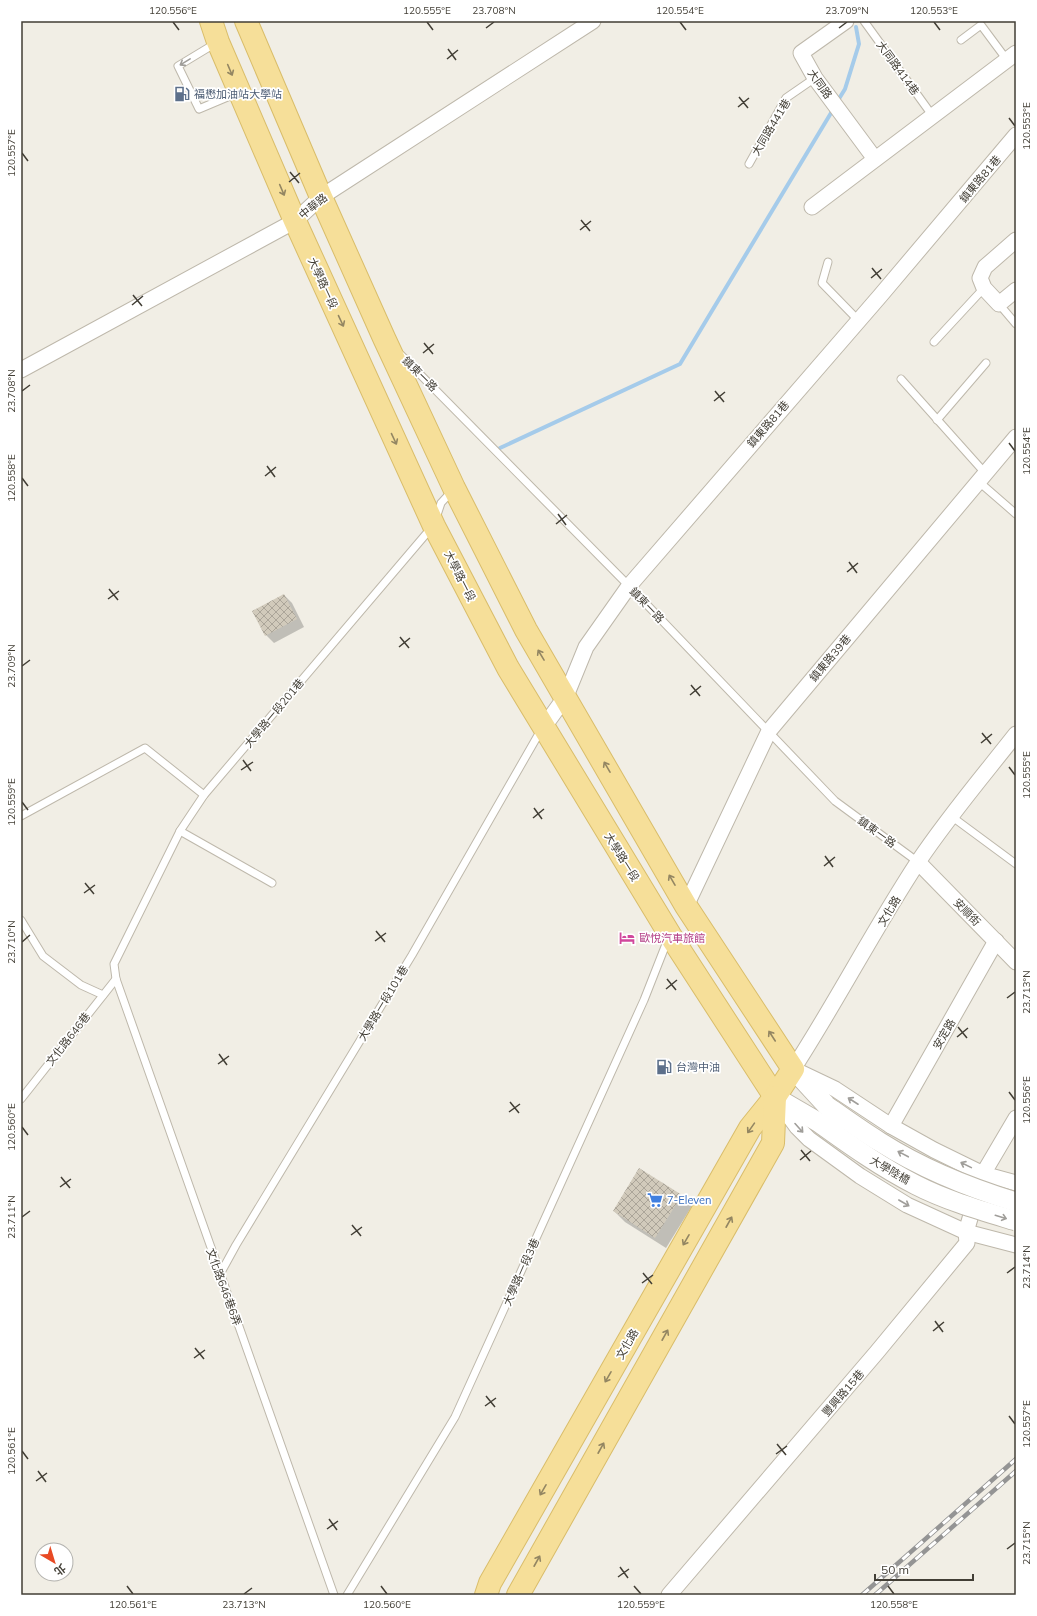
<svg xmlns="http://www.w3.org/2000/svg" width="1037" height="1616" font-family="Mulish,'Noto Sans TC',sans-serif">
  <defs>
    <pattern id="building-cross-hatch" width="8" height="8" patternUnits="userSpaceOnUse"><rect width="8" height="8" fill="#d1cabb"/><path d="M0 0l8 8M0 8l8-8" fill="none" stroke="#aba599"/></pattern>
  </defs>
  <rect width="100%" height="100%" fill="#f1eee5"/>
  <!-- shadow -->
  <g fill="#0003">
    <polygon points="284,595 292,603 304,627 274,643 266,635"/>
    <polygon points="681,1196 692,1206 666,1248 625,1222 614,1211"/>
  </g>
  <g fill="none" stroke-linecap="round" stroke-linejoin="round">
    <!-- stream -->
    <g stroke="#a5cbea" stroke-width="4">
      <polyline points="837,102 845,89 859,44 856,27"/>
      <polyline points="500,448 680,364 834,108"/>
    </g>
  </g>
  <!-- building -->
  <g fill="url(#building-cross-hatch)">
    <polygon points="284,594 297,619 265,636 252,611"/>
    <polygon points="639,1168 682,1195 655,1238 613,1211"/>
  </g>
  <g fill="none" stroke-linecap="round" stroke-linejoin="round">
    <defs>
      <g id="service">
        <polyline points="864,21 932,115"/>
        <polyline points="961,40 981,25 1007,60"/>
        <polyline points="216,43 178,66 199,109 237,93"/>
        <polyline points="749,164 786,98 815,78"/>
        <polyline points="828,262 822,283 858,320"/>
        <polyline points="999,304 1016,324"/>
        <polyline points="934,342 984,288"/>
        <polyline points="401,355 629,586 835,801 918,862"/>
        <polyline points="901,379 985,473"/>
        <polyline points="937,420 986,363"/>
        <polyline points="978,481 1016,514"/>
        <polyline points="436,518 441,503 452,491"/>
        <polyline points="21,816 145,748 204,795"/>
        <polyline points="951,816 1016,864"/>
        <polyline points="180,831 272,883"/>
        <polyline points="21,920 43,956 81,985 103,995"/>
        <polyline points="21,1099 116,979"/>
        <polyline points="219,1276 236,1245 412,955 541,730"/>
        <polyline points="334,1595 116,979 114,964 180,831 204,795 432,527"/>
        <polyline points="347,1595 455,1417 644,1000 668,939"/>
      </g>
      <g id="minor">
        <polyline points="846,21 801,53 815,78 875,159"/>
        <polyline points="812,207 1016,53"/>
        <polyline points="1016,240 985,267 980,278 984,288 999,304 1016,290"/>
        <polyline points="21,370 295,221 321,197 593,21"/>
        <polyline points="543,728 566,696 586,647 629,586 880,296 1016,135"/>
        <path d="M1016,734C983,776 948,817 918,862C874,929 837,1001 793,1069L835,1089L891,1126L934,1150L983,1174L1016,1183"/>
        <polyline points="918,862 1016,962"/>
        <polyline points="686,906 769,731 1016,437"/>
        <polyline points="778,1101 797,1127 809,1139 860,1176 907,1205 966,1232 1016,1245"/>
        <polyline points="891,1126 996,941"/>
        <polyline points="669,1595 877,1352 967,1243 966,1232 983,1174 1016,1118"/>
      </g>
      <g id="tertiary">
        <polyline points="793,1069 827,1106"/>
        <polyline points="775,1097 818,1122"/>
      </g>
      <g id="primary">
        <polyline points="211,21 218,42 295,221 434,526 508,668 670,935 775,1097"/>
        <polyline points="246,21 321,197 384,338 454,488 526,630 686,906 793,1069 775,1097 750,1128 490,1583 486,1595"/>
        <polyline points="518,1595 773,1143 775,1097"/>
      </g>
    </defs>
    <!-- service casing -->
    <use href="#service" stroke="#beb8ab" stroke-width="9"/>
    <!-- minor casing -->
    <use href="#minor" stroke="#beb8ab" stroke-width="17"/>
    <!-- tertiary casing -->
    <use href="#tertiary" stroke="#beb8ab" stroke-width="21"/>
    <!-- primary casing -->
    <use href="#primary" stroke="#d9bd6a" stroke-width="24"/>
    <!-- service -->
    <use href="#service" stroke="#fff" stroke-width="7"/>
    <!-- minor -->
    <use href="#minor" stroke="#fff" stroke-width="15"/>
    <!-- tertiary -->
    <use href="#tertiary" stroke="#fff" stroke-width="19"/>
    <!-- primary -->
    <use href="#primary" stroke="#f6df99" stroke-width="22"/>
    <defs>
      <g id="rail">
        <polyline points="862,1595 1016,1459"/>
        <polyline points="875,1595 1016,1471"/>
      </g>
    </defs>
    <!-- rail casing -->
    <use href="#rail" stroke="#949494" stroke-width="4.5"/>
    <!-- rail -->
    <use href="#rail" stroke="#fff" stroke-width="3" stroke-dasharray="9" stroke-linecap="butt"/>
    <defs>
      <g id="tertiary-bridge">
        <path d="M827,1106C844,1118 862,1131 880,1142C921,1168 970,1188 1016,1202"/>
        <path d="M818,1122C850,1145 881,1167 916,1185C947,1201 983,1211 1016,1221"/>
      </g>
    </defs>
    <!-- tertiary-bridge casing -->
    <use href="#tertiary-bridge" stroke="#beb8ab" stroke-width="21" stroke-linecap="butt"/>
    <!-- tertiary-bridge -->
    <use href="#tertiary-bridge" stroke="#fff" stroke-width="19"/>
  </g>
  <!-- one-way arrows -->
  <defs><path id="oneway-shaft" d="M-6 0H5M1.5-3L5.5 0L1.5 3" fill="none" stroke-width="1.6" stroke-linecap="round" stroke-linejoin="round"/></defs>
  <g stroke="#a09e9a">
    <use href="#oneway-shaft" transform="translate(185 62) rotate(149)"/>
    <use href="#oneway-shaft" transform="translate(853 1101) rotate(-147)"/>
    <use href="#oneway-shaft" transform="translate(799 1128) rotate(48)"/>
    <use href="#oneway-shaft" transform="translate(903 1154) rotate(-152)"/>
    <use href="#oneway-shaft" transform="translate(966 1165) rotate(-154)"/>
    <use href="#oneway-shaft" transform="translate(904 1203) rotate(30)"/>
    <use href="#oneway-shaft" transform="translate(1001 1217) rotate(17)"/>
  </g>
  <g stroke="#938662">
    <use href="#oneway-shaft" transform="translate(230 70) rotate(67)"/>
    <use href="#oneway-shaft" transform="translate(282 190) rotate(67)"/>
    <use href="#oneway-shaft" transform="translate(341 321) rotate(65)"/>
    <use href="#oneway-shaft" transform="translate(394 439) rotate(65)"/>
    <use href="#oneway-shaft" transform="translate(541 655) rotate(-121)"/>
    <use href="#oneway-shaft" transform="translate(607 767) rotate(-120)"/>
    <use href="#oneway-shaft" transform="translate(672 880) rotate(-120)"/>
    <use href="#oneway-shaft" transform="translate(772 1036) rotate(-123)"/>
    <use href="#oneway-shaft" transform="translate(751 1128) rotate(125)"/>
    <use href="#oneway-shaft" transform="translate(729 1222) rotate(-61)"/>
    <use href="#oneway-shaft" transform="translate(686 1240) rotate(120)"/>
    <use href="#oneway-shaft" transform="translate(665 1335) rotate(-61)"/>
    <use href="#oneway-shaft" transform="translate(608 1377) rotate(120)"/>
    <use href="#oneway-shaft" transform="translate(601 1448) rotate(-61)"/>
    <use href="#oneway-shaft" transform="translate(543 1490) rotate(120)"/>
    <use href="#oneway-shaft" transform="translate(537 1561) rotate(-61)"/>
  </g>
  <!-- ticks -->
  <path fill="none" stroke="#423e35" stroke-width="1.5" d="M173,22L179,30M427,22L433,30M680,22L686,30M934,22L940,30M486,28L494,22M839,28L847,22M448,49L456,60M447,59L458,50M739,97L748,108M738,107L749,98M1009,118L1015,126M22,153L28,161M290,172L299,183M289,182L300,173M581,220L590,231M580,230L591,221M872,268L881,279M871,278L882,269M133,295L142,306M132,305L143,296M424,343L433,354M423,353L434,344M22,391L30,385M715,391L724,402M714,401L725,392M1009,443L1015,451M267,466L275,477M265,476L276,467M22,478L28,486M558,514L566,525M556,524L567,515M849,562L857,573M847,572L858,563M109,589L118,600M108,599L119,591M400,637L409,648M399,647L410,638M22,666L30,660M691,685L700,696M690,695L701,686M982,733L991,744M981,743L992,734M243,760L251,771M1009,767L1015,775M241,770L253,762M22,802L28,810M534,808L542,819M533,818L544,809M825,856L833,867M824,866L835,857M85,883L94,894M84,893L95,885M376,931L385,942M375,941L386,933M22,942L30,935M667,979L676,990M666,989L677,980M1007,998L1015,992M958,1027L967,1038M957,1037L968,1028M219,1054L227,1065M218,1064L229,1056M1009,1092L1015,1100M510,1102L519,1113M509,1112L520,1104M22,1127L28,1135M801,1150L810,1161M800,1160L811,1151M61,1177L70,1188M60,1187L71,1179M22,1217L30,1211M352,1225L361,1236M351,1235L362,1227M643,1273L652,1284M1007,1273L1015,1267M642,1283L653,1275M935,1321L943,1332M933,1331L944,1322M195,1348L204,1359M194,1358L205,1350M486,1396L495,1407M485,1406L496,1398M1009,1416L1015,1424M777,1444L786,1455M22,1451L28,1459M776,1454L787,1446M38,1471L46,1482M36,1481L47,1473M329,1519L337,1530M327,1529L338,1521M1007,1549L1015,1543M620,1567L628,1578M618,1577L629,1569M127,1586L133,1594M381,1586L387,1594M634,1586L641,1594M888,1586L894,1594M244,1594L252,1588"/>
  <!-- icons -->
  <defs>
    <symbol id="fuel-bare" viewBox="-9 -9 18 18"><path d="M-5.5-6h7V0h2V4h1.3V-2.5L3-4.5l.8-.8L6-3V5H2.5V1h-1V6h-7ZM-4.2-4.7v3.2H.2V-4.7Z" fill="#5c6f8a" stroke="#fff" stroke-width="2.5" paint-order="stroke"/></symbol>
    <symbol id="hotel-bare" viewBox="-9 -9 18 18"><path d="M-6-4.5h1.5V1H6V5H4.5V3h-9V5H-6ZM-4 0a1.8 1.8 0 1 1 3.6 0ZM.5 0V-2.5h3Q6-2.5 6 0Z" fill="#d1479c" stroke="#fff" stroke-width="2.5" paint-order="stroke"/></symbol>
    <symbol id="supermarket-bare" viewBox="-9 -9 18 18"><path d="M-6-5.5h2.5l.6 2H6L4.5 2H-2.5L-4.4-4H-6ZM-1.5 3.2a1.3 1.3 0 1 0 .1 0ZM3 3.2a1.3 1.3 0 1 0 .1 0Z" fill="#3f7fe0" stroke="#fff" stroke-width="2.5" paint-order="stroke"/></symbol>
  </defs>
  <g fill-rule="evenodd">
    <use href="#fuel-bare" x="171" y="83" width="22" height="22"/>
    <use href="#hotel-bare" x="616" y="927" width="22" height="22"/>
    <use href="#fuel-bare" x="653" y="1056" width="22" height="22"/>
    <use href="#supermarket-bare" x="644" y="1189" width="22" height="22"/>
  </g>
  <g text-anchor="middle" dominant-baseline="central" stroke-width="3.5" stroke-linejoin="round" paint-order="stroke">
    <!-- street labels -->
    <g font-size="11" fill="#423e35" stroke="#fff">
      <text transform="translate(898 68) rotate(54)">大同路414巷</text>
      <text transform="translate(820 84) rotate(55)">大同路</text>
      <text transform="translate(771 127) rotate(-59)">大同路441巷</text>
      <text transform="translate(980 179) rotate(-50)">鎮東路81巷</text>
      <text transform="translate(313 206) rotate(-39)">中華路</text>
      <text transform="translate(323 283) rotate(65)">大學路一段</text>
      <text transform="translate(420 374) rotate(45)">鎮東一路</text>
      <text transform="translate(768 424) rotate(-49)">鎮東路81巷</text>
      <text transform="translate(460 576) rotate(63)">大學路一段</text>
      <text transform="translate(647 605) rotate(46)">鎮東一路</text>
      <text transform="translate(830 658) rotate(-50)">鎮東路39巷</text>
      <text transform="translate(274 713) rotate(-50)">大學路一段201巷</text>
      <text transform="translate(877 832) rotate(36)">鎮東一路</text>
      <text transform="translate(622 857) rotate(58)">大學路一段</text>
      <text transform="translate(889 911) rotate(-59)">文化路</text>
      <text transform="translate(967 912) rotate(46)">安順街</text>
      <text transform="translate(383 1003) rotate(-59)">大學路一段101巷</text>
      <text transform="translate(944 1034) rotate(-60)">安定路</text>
      <text transform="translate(68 1039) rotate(-52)">文化路646巷</text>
      <text transform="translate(890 1170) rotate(30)">大學陸橋</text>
      <text transform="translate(521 1272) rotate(-66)">大學路一段3巷</text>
      <text transform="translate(224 1287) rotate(70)">文化路646巷6弄</text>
      <text transform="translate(627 1344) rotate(-60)">文化路</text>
      <text transform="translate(843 1393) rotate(-49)">豐興路15巷</text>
    </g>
    <!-- service labels -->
    <g font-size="11" fill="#4e5e75" stroke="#fff" text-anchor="start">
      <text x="194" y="94">福懋加油站大學站</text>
      <text x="676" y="1067">台灣中油</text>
    </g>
    <!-- hotel labels -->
    <g font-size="11" fill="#b23c85" stroke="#fff" text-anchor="start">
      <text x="639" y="938">歐悅汽車旅館</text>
    </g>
    <!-- shop labels -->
    <g font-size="11" fill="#366cbe" stroke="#fff" text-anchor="start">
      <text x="667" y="1200">7-Eleven</text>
    </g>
  </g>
  <!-- border -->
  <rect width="1037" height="1616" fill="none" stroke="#ffffff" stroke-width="44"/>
  <!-- north arrow -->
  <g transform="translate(54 1562) rotate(142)"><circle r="19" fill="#ffffff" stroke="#b3b2ae"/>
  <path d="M0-3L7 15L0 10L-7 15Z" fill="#e84a24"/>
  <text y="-6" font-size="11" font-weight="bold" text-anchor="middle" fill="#423e35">北</text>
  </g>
  <!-- scale -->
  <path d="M875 1574v6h98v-6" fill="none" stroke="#423e35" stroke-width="2"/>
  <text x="881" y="1574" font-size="12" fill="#423e35" stroke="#ffffff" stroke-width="3" paint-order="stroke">50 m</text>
  <rect x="22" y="22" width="993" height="1572" fill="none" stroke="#423e35" stroke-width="1.5"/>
  <g font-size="10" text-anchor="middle" fill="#423e35">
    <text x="173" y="14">120.556°E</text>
    <text x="427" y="14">120.555°E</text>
    <text x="494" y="14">23.708°N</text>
    <text x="680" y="14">120.554°E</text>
    <text x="847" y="14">23.709°N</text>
    <text x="934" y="14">120.553°E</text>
    <text transform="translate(1026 126) rotate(-90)" y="4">120.553°E</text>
    <text transform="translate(11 153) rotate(-90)" y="4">120.557°E</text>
    <text transform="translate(11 391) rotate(-90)" y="4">23.708°N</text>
    <text transform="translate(1026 451) rotate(-90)" y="4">120.554°E</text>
    <text transform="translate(11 478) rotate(-90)" y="4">120.558°E</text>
    <text transform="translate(11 666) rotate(-90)" y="4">23.709°N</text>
    <text transform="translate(1026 775) rotate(-90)" y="4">120.555°E</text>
    <text transform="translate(11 802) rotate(-90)" y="4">120.559°E</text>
    <text transform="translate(11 942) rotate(-90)" y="4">23.710°N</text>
    <text transform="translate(1026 992) rotate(-90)" y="4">23.713°N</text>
    <text transform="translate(1026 1100) rotate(-90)" y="4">120.556°E</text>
    <text transform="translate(11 1127) rotate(-90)" y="4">120.560°E</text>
    <text transform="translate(11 1217) rotate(-90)" y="4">23.711°N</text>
    <text transform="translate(1026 1267) rotate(-90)" y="4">23.714°N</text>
    <text transform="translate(1026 1424) rotate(-90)" y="4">120.557°E</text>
    <text transform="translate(11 1451) rotate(-90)" y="4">120.561°E</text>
    <text transform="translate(1026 1543) rotate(-90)" y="4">23.715°N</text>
    <text x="133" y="1608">120.561°E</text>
    <text x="244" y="1608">23.713°N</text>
    <text x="387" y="1608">120.560°E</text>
    <text x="641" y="1608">120.559°E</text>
    <text x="894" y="1608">120.558°E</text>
  </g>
</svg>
